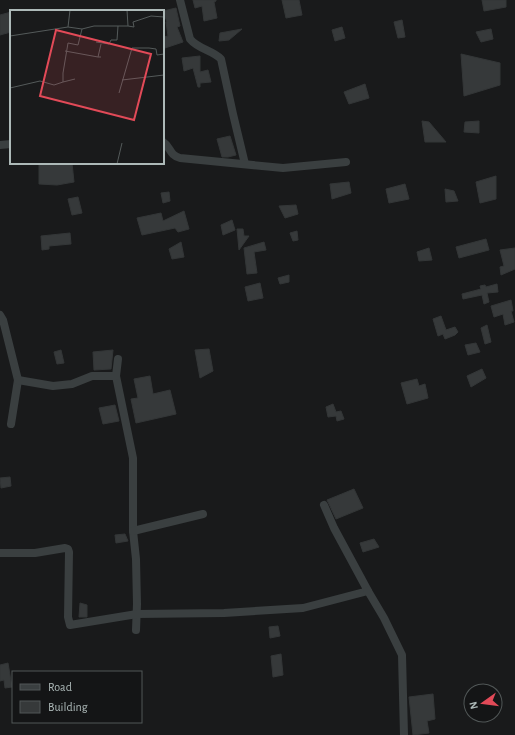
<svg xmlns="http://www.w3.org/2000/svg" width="515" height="735" font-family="'Alegreya Sans',sans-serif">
  <rect width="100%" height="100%" fill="#191a1b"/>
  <!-- building -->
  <g fill="#36393a" stroke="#333637">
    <polygon points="193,0 216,0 216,1 214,2 217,18 204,21 202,6 195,8"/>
    <polygon points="282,0 299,0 302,15 286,18"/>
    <polygon points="482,0 506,0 506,7 484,11"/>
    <polygon points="176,8 180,26 177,27 183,42 165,48 163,43 163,37 168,36 166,22 167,22 163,11"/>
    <polygon points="11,12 11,32 0,35 0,15"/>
    <polygon points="402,20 405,37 398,38 394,22"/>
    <polygon points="342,27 345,38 335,41 332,30"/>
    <polygon points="242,29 229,40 219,41 220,33"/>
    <polygon points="491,29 493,39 481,42 476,32"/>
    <polygon points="461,54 500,63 500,85 464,96"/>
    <polygon points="200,56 200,72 208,70 211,82 200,83 200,87 198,87 193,68 184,71 182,58"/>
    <polygon points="365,84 369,98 349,104 344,92"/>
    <polygon points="422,121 429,122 446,142 425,142"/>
    <polygon points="479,121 479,133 464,132 465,122"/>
    <polygon points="230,136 236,155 228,157 222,157 217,139"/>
    <polygon points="39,163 72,163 74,182 57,185 39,184"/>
    <polygon points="496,176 496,199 480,203 476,182"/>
    <polygon points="349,182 351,193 332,199 330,184"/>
    <polygon points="405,184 409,199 389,203 386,189"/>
    <polygon points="445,189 454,191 458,201 446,202"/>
    <polygon points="169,192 170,201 163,203 161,193"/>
    <polygon points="78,197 82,213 72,215 68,199"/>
    <polygon points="296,205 298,214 285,218 279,206"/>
    <polygon points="184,211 189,229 178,232 175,228 142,235 137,218 161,213 163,221"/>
    <polygon points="232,220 235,230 223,235 221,225"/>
    <polygon points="237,229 243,229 244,236 249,236 239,250"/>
    <polygon points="297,231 298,240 293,241 290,233"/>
    <polygon points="70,233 71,244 49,246 49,249 42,250 41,236"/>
    <polygon points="486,239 489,250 459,258 456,247"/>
    <polygon points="181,242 184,257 172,259 169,249"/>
    <polygon points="264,242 266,250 254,252 257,273 247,274 244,248"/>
    <polygon points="429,248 432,260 419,261 417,252"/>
    <polygon points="515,248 515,269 501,275 500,267 504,266 500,250"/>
    <polygon points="289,275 289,282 280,284 278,278"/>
    <polygon points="260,283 263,298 248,301 245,287"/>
    <polygon points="497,284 498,292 487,293 489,302 484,304 482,295 463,299 462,294 481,289 480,286 485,285 486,287"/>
    <polygon points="511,300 513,311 511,311 514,322 505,325 503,314 494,317 491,306"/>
    <polygon points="441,316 446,330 455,327 458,332 455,335 445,339 443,334 438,336 433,319"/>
    <polygon points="487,325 491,342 485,344 481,328"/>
    <polygon points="476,343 480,352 468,355 465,345"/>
    <polygon points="209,349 213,371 200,378 195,350"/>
    <polygon points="61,350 64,363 57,364 54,352"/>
    <polygon points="113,350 111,369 94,370 93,352"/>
    <polygon points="482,369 486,378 471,387 467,376"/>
    <polygon points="150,376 153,394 170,390 176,414 136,423 131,399 138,398 134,379"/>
    <polygon points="417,379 419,386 425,384 428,398 407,404 401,383"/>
    <polygon points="333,404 336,412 341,411 344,419 337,421 336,416 328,417 326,407"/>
    <polygon points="115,405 119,421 103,424 99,408"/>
    <polygon points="10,477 11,486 1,488 0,478"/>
    <polygon points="354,489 363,508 336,519 327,500"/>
    <polygon points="125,534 128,541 116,543 115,535"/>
    <polygon points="374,539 379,547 363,552 360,543"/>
    <polygon points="80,603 87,605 87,617 79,617"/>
    <polygon points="278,626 280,636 270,638 269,627"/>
    <polygon points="281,654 283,675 273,677 271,656"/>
    <polygon points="8,663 12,687 5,688 4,680 0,681 0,665"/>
    <polygon points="433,694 435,719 427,721 429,733 413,735 409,697"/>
  </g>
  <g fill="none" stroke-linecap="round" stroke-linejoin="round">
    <!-- minor -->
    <g stroke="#3a3f40" stroke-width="8">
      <path d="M180,0L190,39C198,49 212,50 221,59L233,114L245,164"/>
      <path d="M163,142C171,147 169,155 180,158L283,168L346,162"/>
      <polyline points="0,145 11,144"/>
      <polyline points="0,315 3,320 18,380 11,424"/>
      <polyline points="116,376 133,458 133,531 136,559 137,604 136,630"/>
      <polyline points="18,380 53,386 72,384 92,376 116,376 118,359"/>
      <polyline points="133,531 203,514"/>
      <polyline points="0,553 35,553 65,548 68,549 69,552 68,617 70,625 137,614 224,613 303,608 368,591 334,528 324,505"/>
      <polyline points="368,591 384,618 402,655 404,735"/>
    </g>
  </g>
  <!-- overview -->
  <g transform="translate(10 10)">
    <rect width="154" height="154" fill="#191a1b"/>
    <path fill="none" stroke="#545a5a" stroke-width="1" d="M118,16L124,17L123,12L141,6L154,7M58,17L72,19L84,16H118L117,0M0,26L58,17L60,0M86,32L99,34L101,30H107L108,16M55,41L88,47M91,47H88L91,34M65,69L53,72V63L58,33L68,35L72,19M112,70L154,65M0,78L30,71L44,75L53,72M109,83L122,38H139L146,39L147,45L154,44M107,154L112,133"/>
    <path fill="#e24a58" fill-opacity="0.15" stroke="#e24a58" stroke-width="2" d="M46,20L141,44L124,110L30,86Z"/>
    <rect width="154" height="154" fill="none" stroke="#adb9b8" stroke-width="2"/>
  </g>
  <!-- legend -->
  <rect x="12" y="671" width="130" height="52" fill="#141516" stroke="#515757"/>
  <rect x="20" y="684" width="20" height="6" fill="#3a3f40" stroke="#515757"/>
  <text x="48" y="691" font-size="12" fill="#adb9b8">Road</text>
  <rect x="20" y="701" width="20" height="12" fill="#36393a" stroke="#515757"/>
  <text x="48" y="711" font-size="12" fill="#adb9b8">Building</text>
  <!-- north arrow -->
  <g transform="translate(483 703) rotate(256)"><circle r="19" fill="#141516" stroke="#515757"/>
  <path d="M0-3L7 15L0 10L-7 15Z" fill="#e24a58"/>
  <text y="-6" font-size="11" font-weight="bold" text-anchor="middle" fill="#adb9b8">N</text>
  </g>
</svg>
